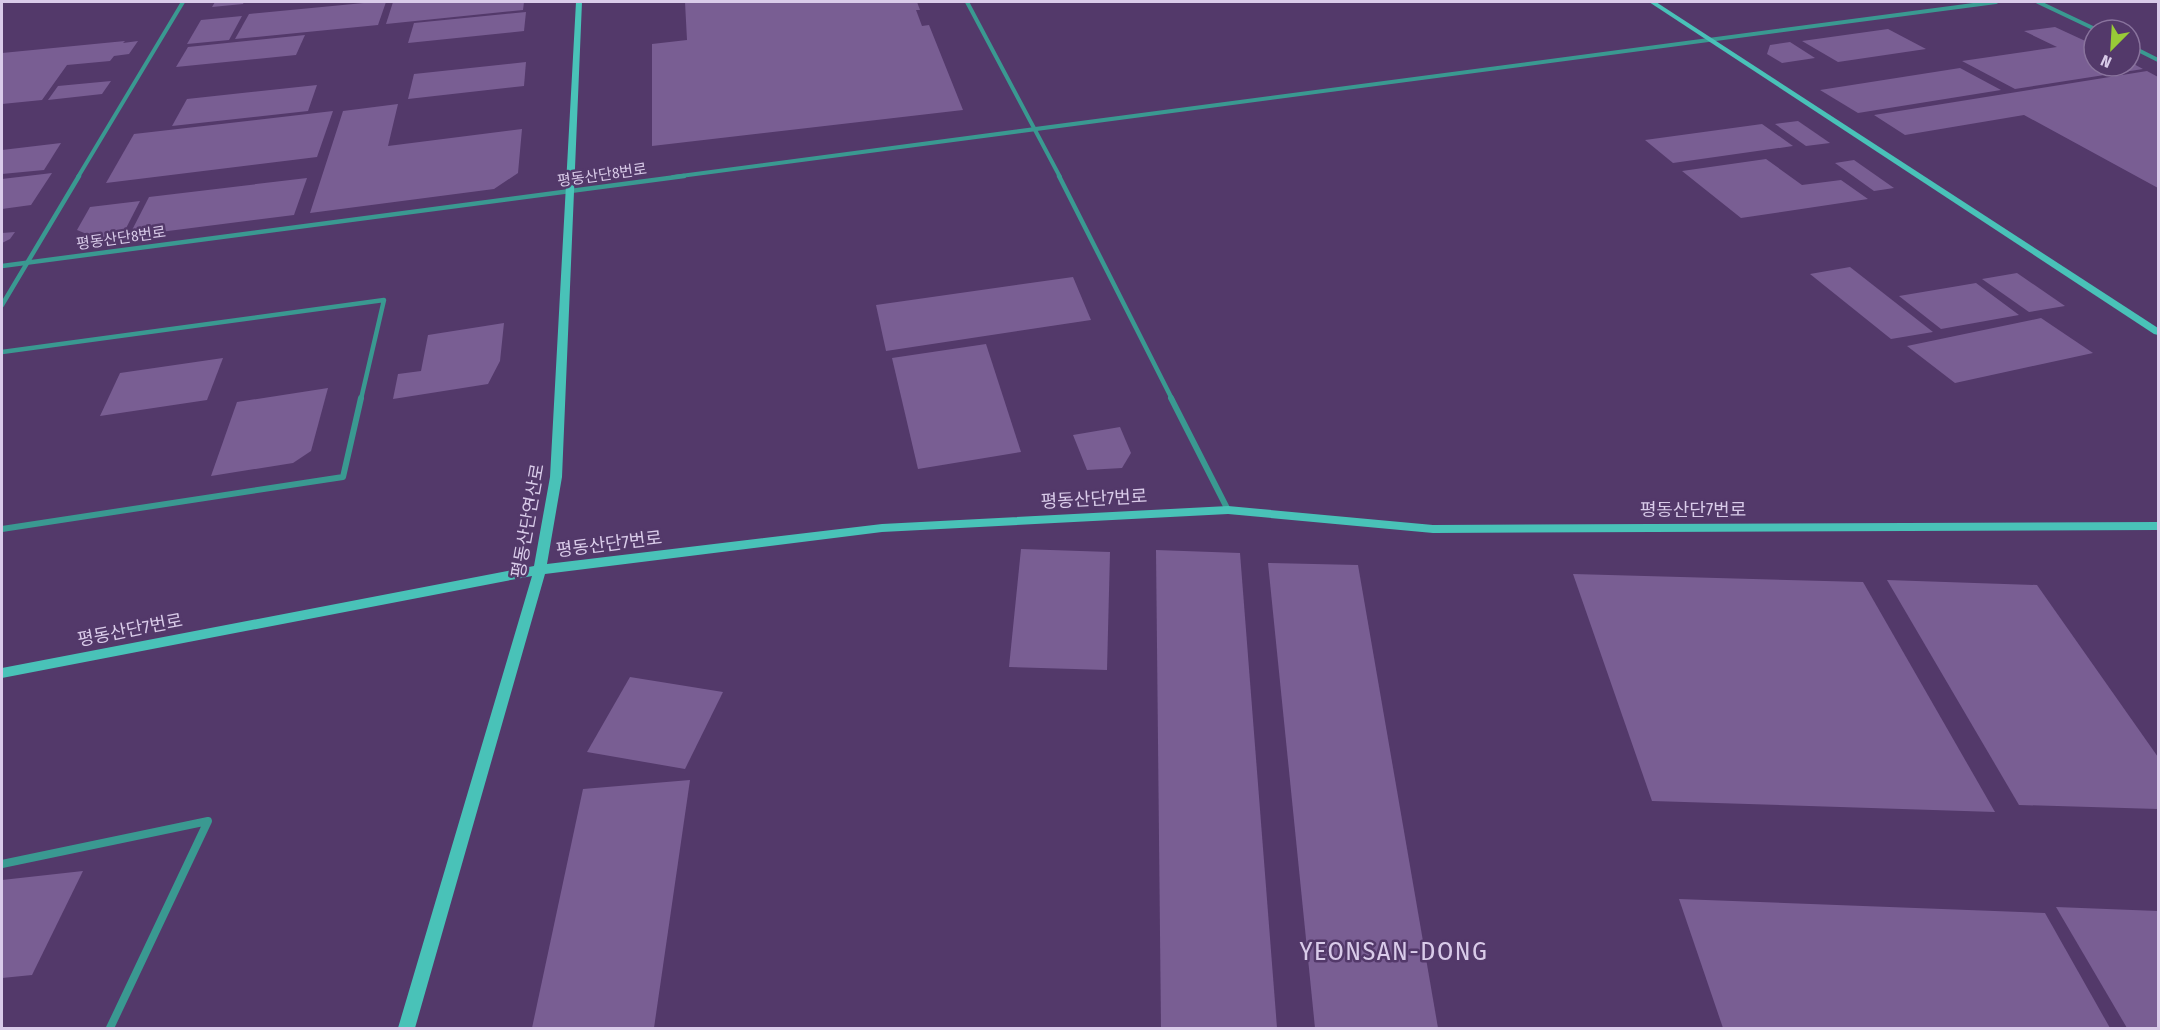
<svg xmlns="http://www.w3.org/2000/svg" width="2160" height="1030" font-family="'Fira Sans Condensed','Noto Sans KR',sans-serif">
  <rect width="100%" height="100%" fill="#53396a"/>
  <!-- building -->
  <g fill="#795e93">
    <polygon points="215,2 244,2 243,4 212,7"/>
    <polygon points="374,2 386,2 378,25 235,39 249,14"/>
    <polygon points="393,2 524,2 523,10 386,24"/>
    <polygon points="685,2 917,2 920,10 916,10 922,26 929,25 963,110 652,146 652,44 687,40"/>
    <polygon points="526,12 524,31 408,43 414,23"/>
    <polygon points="242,16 229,40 187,44 201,20"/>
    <polygon points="2055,27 2094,45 2094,66 2130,66 2130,62 2143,69 2015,89 1962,61 2057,47 2024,31"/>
    <polygon points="1888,29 1926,49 1838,62 1802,41"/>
    <polygon points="305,35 296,55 176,67 188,47"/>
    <polygon points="125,41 123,43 138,41 129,54 114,56 110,61 67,65 42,100 2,104 2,53"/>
    <polygon points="1790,42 1815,58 1782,63 1767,54 1770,45"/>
    <polygon points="526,62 524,86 408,99 414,74"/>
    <polygon points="1960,68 2001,90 1858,113 1820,90"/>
    <polygon points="2147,71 2158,77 2158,188 2024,115 1905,135 1874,115"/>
    <polygon points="111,81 102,94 48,100 58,86"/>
    <polygon points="317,85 308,111 172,126 187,99"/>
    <polygon points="398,104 388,146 522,129 518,173 494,189 310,213 343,111"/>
    <polygon points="333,111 317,157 106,183 134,134"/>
    <polygon points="1798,121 1830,143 1806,146 1775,124"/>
    <polygon points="1762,124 1793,146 1673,163 1645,140"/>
    <polygon points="61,143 44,170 2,174 2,150"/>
    <polygon points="1766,159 1802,185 1841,180 1868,199 1741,218 1682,171"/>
    <polygon points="1854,160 1894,188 1874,191 1835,163"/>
    <polygon points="52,173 31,205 2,209 2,179"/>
    <polygon points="307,178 294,215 129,236 149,197"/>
    <polygon points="140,201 122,236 99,239 77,230 90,207"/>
    <polygon points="15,232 10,239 2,243 2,233"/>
    <polygon points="1850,267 1933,332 1891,339 1810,274"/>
    <polygon points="2017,273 2065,306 2029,312 1982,279"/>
    <polygon points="1073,277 1091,320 886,351 876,305"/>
    <polygon points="1976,283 2019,315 1941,329 1899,296"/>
    <polygon points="2041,318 2093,353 1955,383 1907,346"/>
    <polygon points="504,323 500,361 488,384 393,399 398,374 421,371 428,335"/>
    <polygon points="986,344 1021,452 918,469 892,358"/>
    <polygon points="223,358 207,400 100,416 120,373"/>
    <polygon points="328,388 311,451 293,463 211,476 237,402"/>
    <polygon points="1120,427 1131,453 1122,468 1087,470 1073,435"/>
    <polygon points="1021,549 1110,552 1107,670 1009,667"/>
    <polygon points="1156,550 1240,553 1277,1028 1161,1028"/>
    <polygon points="1268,563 1358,565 1438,1028 1315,1028"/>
    <polygon points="1573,574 1863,582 1995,812 1652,801"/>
    <polygon points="1887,580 2037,585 2158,757 2158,809 2019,805"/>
    <polygon points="630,677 723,692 685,769 587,752"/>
    <polygon points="690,780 654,1028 532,1028 583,789"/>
    <polygon points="83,871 32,975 2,978 2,880"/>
    <polygon points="1679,899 2045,913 2110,1028 1723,1028"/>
    <polygon points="2056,907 2158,911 2158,1028 2127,1028"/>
  </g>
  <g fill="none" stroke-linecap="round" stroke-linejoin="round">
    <!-- street-far3 -->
    <g stroke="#3a9991" stroke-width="4">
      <polyline points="967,2 1060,177"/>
      <polyline points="2038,2 2097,30"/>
      <polyline points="2130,46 2158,60"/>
      <polyline points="78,177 183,2"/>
      <polyline points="673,177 1996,2"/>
    </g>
    <!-- street-far2 -->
    <g stroke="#3a9991" stroke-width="4.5">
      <polyline points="1059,176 1172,399"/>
      <polyline points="2,266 684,176"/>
      <polyline points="2,305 79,176"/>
      <polyline points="2,352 384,300 361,399"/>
    </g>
    <!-- street-far1 -->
    <g stroke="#3a9991" stroke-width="6">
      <polyline points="1171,398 1228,510"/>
      <polyline points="2,529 343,477 361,398"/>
    </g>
    <!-- street -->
    <polyline stroke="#3a9991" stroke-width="8" points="2,864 208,821 110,1028"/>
    <!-- secondary -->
    <g fill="#49c2b8" fill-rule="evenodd">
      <polygon points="576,2 582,2 562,477 547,564 882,524 1228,506 1433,525 2158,522 2158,530 1433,533 1228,514 882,532 545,574 415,1028 398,1028 532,576 2,678 2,668 534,566 550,477"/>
      <polygon points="1649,2 1656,2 2158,328 2158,335 2154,334"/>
    </g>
  </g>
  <g text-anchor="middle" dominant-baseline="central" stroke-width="5" stroke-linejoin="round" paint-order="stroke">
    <!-- far-street labels -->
    <g font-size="15" fill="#d9cbe9" stroke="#53396a">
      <text transform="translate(602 175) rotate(-8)">평동산단8번로</text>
      <text transform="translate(121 238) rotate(-8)">평동산단8번로</text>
    </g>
    <!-- street labels -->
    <g font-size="18" fill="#d9cbe9" stroke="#53396a">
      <text transform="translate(1094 499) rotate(-3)">평동산단7번로</text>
      <text x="1693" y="510">평동산단7번로</text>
      <text transform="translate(528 521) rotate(-80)">평동산단연산로</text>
      <text transform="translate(609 544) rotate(-7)">평동산단7번로</text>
      <text transform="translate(130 630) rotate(-11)">평동산단7번로</text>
    </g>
    <!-- near-quarter labels -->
    <g font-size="26" letter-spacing="1.5" fill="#d9cbe9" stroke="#53396a">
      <text x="1394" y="951">YEONSAN-DONG</text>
    </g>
  </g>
  <!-- border -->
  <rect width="2160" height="1030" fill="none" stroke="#d9cbe9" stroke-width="6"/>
  <!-- north arrow -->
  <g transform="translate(2112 48) rotate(204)"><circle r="28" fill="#53396a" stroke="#89739d" stroke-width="1.5"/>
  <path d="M0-4.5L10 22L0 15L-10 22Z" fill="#98cb37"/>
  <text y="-9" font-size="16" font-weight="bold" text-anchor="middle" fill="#d9cbe9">N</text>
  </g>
</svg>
